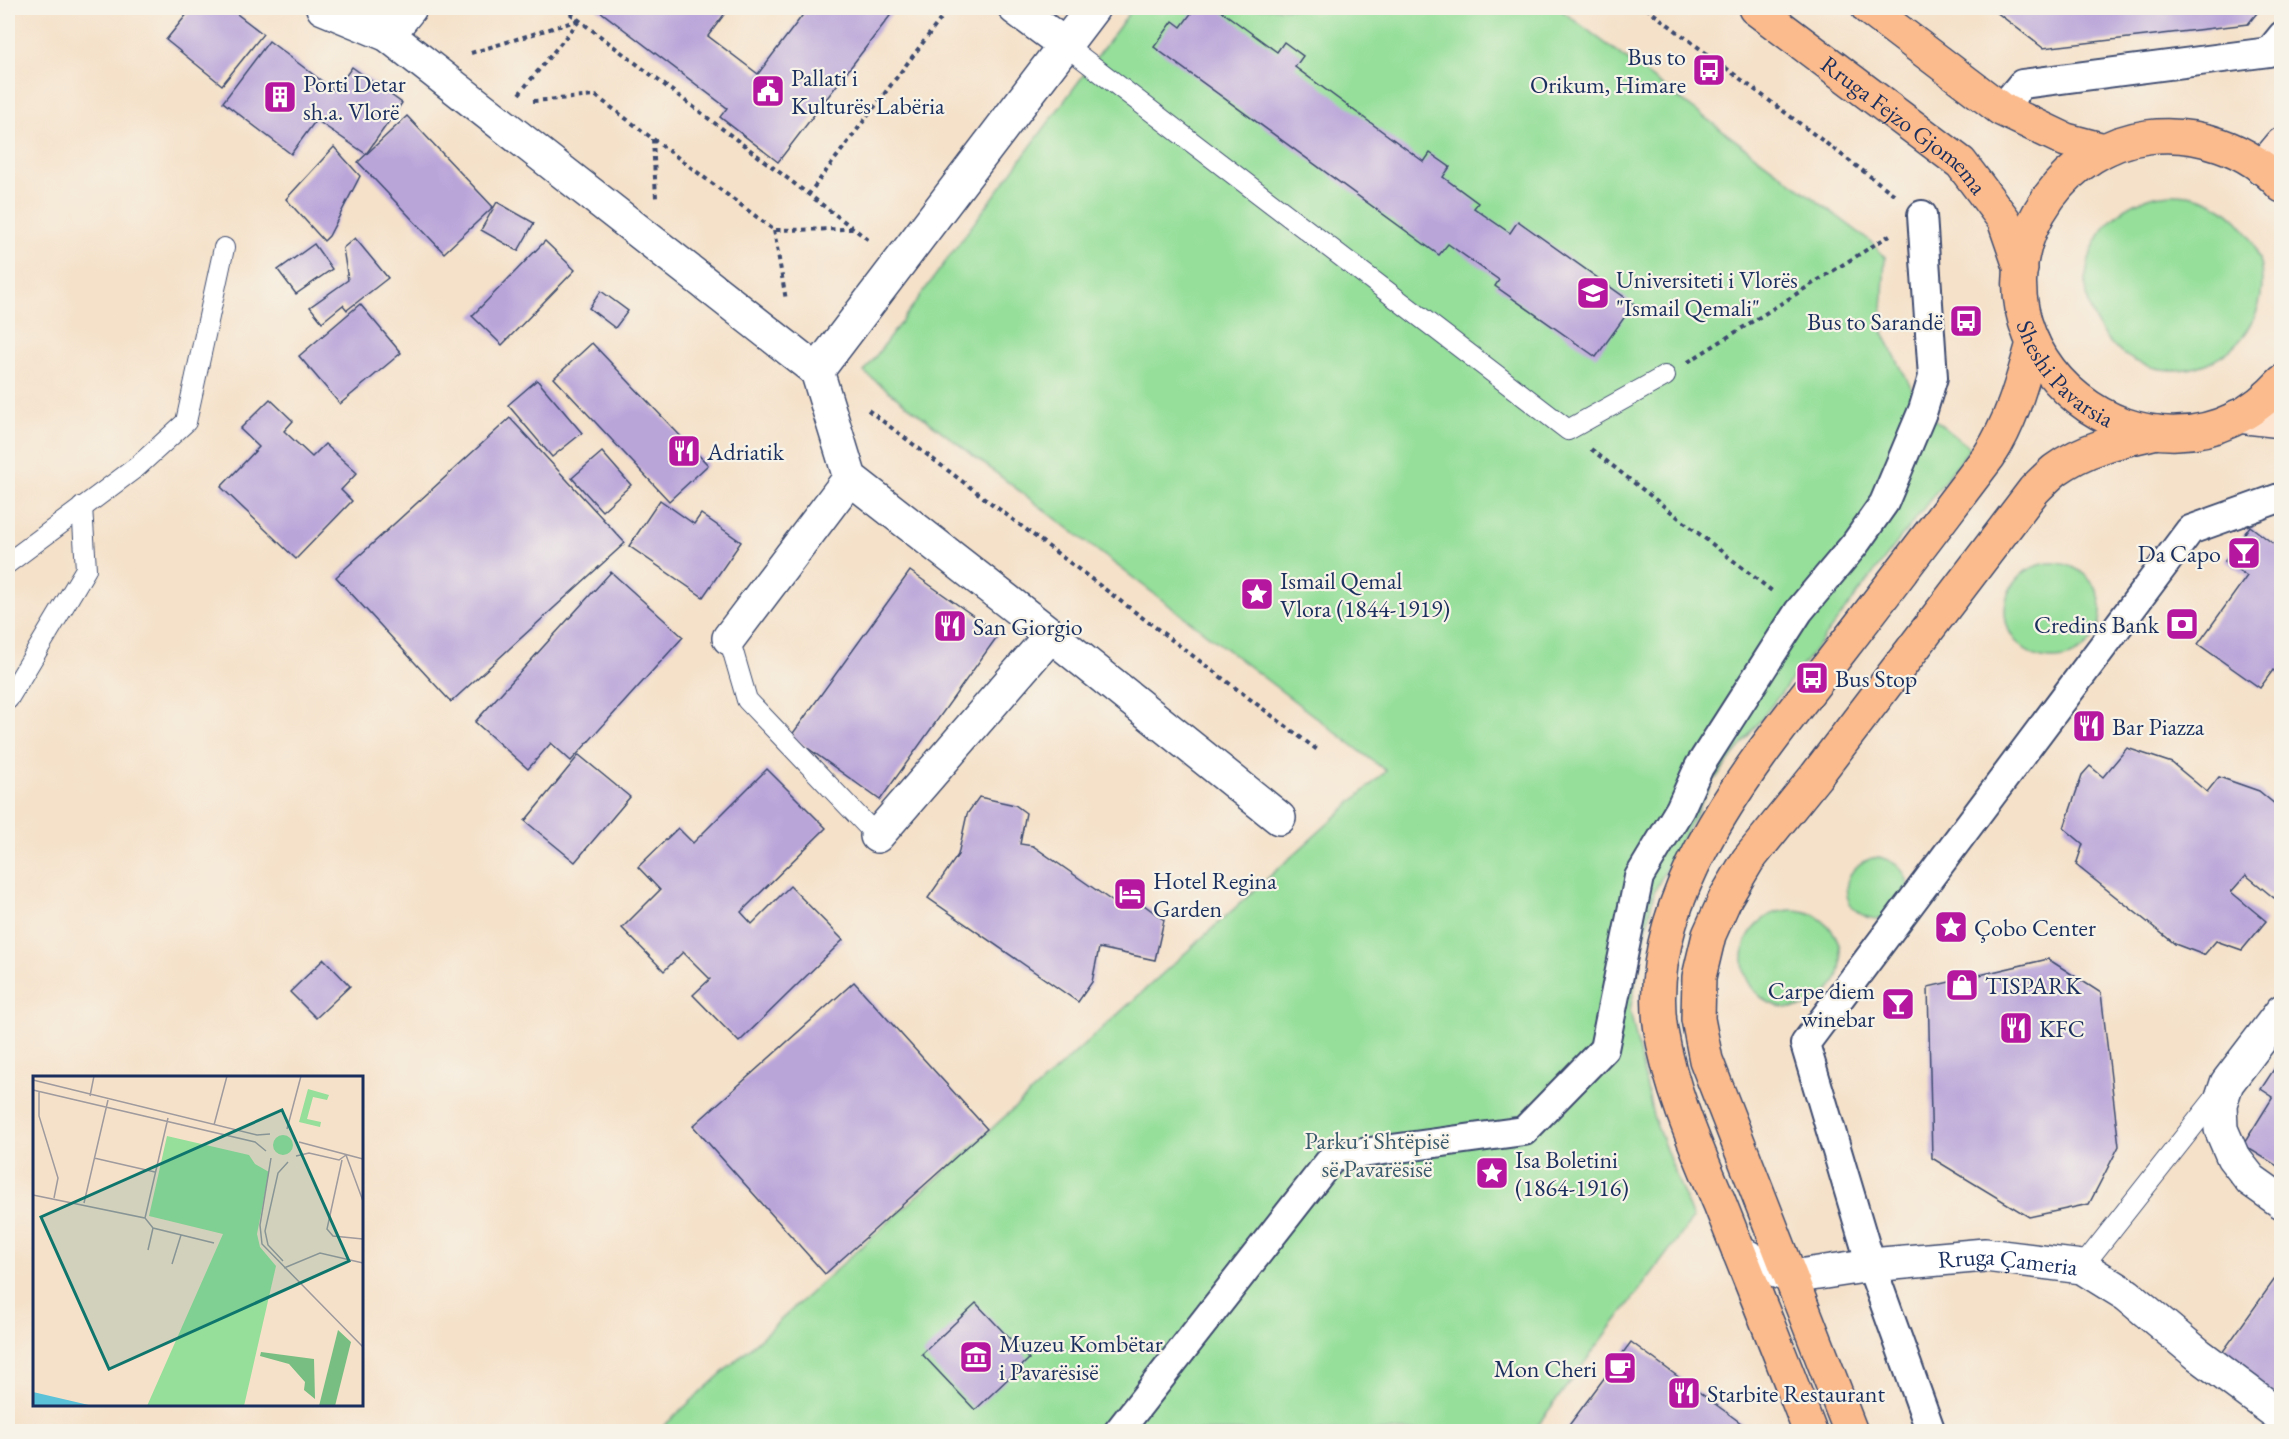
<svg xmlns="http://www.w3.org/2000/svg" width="2289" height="1439" font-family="'EB Garamond',serif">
  <rect width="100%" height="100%" fill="#f7f3e8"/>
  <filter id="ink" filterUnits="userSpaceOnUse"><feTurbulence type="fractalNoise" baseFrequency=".0167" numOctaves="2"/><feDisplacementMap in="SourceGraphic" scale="12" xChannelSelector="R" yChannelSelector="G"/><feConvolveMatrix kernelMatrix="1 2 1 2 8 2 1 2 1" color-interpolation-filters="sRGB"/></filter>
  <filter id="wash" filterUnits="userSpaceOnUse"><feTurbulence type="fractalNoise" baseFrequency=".008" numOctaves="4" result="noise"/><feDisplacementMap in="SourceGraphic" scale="24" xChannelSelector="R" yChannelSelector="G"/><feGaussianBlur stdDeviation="1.35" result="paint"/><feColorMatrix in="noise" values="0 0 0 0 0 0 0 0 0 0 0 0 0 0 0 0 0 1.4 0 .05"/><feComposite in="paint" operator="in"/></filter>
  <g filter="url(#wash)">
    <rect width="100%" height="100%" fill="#f5e1c9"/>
    <!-- green -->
    <g fill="#95df9a" stroke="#58877c" stroke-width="1.5">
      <polygon points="1133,8 1558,8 1869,240 1885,257 1881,329 1923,410 1970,448 1712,783 1654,892 1630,1010 1653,1116 1693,1219 1533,1431 657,1432 1386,771 864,372"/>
      <circle cx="2174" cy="282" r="88"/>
      <circle cx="2053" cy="611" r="48"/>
      <path d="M1879,857C1898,862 1908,872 1909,892L1883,919C1837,921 1833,863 1879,857Z"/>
      <circle cx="1792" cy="959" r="49"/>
    </g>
    <g id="blocks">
      <!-- building -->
      <g fill="#baa5d9">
        <polygon points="192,8 229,8 263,34 222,85 166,40"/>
        <polygon points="596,8 729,8 708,36 758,74 808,8 896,8 778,162 720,117 727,108"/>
        <polygon points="1195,8 1217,8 1277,52 1284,42 1303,56 1295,67 1424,162 1430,153 1450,167 1443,177 1478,203 1474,208 1510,233 1518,221 1634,304 1596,357 1495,286 1499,280 1448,244 1439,255 1154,47 1173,21 1181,27"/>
        <polygon points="1991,8 2261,8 2248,24 2043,48"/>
        <polygon points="269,41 335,91 352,67 402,103 366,154 316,120 291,154 223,102"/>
        <polygon points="407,116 493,207 444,253 358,162"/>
        <polygon points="334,147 360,176 329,236 324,241 286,199"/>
        <polygon points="497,202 534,223 518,251 481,230"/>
        <polygon points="355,238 388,278 347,310 343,305 322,322 310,307 348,280 343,248"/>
        <polygon points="545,241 575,270 502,345 472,316"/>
        <polygon points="314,244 332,269 296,294 278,270"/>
        <polygon points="601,291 628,311 615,328 589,308"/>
        <polygon points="360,304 401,353 340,404 299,356"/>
        <polygon points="592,343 708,465 669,501 554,378"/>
        <polygon points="537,380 582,433 552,457 508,405"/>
        <polygon points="270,399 293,421 284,431 312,457 325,444 357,473 341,490 352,501 296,559 221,487 259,447 240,429"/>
        <polygon points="510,418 625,543 451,702 336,577"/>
        <polygon points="602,452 631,485 602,511 572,478"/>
        <polygon points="660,500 694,524 701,514 741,542 703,597 629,546"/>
        <polygon points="2250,526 2275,545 2282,535 2282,677 2273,670 2260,688 2198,644 2247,576 2225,561"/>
        <polygon points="910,571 999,634 880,800 791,736"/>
        <polygon points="611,572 683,637 571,761 551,743 528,769 475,722"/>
        <polygon points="2127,748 2172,763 2207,792 2219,777 2259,791 2282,810 2282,889 2274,898 2246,875 2231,892 2266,921 2242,950 2216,941 2204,955 2175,944 2076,865 2083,844 2064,828 2082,775 2090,766 2103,777"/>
        <polygon points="579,755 630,797 575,862 525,821"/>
        <polygon points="767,769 826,828 741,912 752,924 790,886 843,940 739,1042 693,995 710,979 683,952 664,971 622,928 660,890 638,867 678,828 693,843"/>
        <polygon points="979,797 1015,805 1026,813 1020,844 1033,846 1119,906 1126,895 1132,896 1164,920 1155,960 1099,948 1092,982 1078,1002 928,898 958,855 967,814"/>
        <polygon points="324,959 350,986 316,1018 290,992"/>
        <polygon points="2048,959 2101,993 2119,1146 2089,1204 2029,1217 1932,1158 1928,987"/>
        <polygon points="854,982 987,1129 825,1274 693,1126"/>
        <polygon points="2282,1057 2282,1169 2243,1145 2273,1097 2261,1089"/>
        <polygon points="2277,1276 2282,1280 2282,1400 2219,1357"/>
        <polygon points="976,1303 1029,1359 975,1410 922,1354"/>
        <polygon points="1631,1342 1749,1429 1748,1432 1564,1432"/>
      </g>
    </g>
  </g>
  <g filter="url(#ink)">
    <use href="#blocks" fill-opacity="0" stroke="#3c4a6e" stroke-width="1.5"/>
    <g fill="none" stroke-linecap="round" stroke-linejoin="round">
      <defs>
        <g id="service">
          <polyline points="1065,45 1568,430 1665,376"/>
          <polyline points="8,563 138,466 186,422 224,248"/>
          <polyline points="729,638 747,700 877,836"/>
          <polyline points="8,699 86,569 82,507"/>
          <polyline points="2082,1267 2220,1092"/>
        </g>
        <g id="pedestrian">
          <polyline points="2001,109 2022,84 2269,52 2282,36"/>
          <polyline points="1118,1432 1333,1157 1524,1131 1604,1049 1639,877 1680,809 1699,767 1799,611 1855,544 1884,503 1923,410 1933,377 1922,215"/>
          <polyline points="1931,1432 1871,1265 1805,1044 2190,530 2282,497"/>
        </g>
        <g id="minor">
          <polyline points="323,8 388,35 817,371 1093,8"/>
          <polyline points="1015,8 1065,45"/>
          <polyline points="388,35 410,8"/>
          <polyline points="817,371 850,478 1051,635 1279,818"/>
          <polyline points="729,638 850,478"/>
          <polyline points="877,836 1051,635"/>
          <polyline points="2282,1011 2227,1083 2220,1104 2221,1129 2233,1157 2251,1180 2282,1202"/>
          <path id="s1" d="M1739,1252L1766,1267L1792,1277L1871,1265L1985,1255L2082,1267L2127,1295L2199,1355L2282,1417"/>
        </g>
        <g id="secondary">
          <polyline points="2262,168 2282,144"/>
          <polyline points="2238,416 2282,421"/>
        </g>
        <g id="primary">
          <path id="s2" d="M1755,8L1961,163L2004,220L2021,269"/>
          <polyline points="1868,8 2001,109 2066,140 2104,150"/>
          <path id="s3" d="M2282,186C2249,148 2196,131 2147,137C2108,142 2072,165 2049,197C1941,349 2156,521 2282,382"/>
          <path d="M1810,1432C1781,1356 1750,1280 1720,1204C1697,1149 1671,1091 1661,1031C1639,891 1765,749 1844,646C1893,583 1941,519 1989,456C2012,421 2022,382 2033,343"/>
          <path d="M1851,1432L1706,1060L1698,1019L1699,977L1709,935L1726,897L1748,860L1816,776L2034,490C2041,483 2048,476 2055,470C2085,448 2122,440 2157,432"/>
        </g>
      </defs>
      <!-- service casing -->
      <use href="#service" stroke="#3c4a6e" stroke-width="22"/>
      <!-- pedestrian casing -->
      <use href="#pedestrian" stroke="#3c4a6e" stroke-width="32"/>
      <!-- minor casing -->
      <use href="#minor" stroke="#3c4a6e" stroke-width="36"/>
      <!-- secondary casing -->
      <use href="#secondary" stroke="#3c4a6e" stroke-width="36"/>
      <!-- primary casing -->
      <use href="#primary" stroke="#3c4a6e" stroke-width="36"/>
      <!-- path -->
      <g stroke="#3c4a6e" stroke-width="4" stroke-dasharray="4.5 4.5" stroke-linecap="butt">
        <polyline points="563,8 870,241"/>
        <polyline points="1646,8 1895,195"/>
        <polyline points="471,53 579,20"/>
        <polyline points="519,94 579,21"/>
        <polyline points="533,101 596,96 774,230 853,229"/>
        <polyline points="653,139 656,198"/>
        <polyline points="808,195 949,8"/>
        <polyline points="774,230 786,300"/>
        <polyline points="1688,362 1890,235"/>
        <polyline points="868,410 1320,752"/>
        <polyline points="1591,449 1772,591"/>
      </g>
      <!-- service -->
      <use href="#service" stroke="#fff" stroke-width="20"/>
      <!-- pedestrian -->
      <use href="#pedestrian" stroke="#fff" stroke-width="28"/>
      <!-- minor -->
      <use href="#minor" stroke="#fff" stroke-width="33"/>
      <!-- secondary -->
      <use href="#secondary" stroke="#fde4d1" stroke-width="33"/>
      <!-- primary -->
      <use href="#primary" stroke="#fbbb8c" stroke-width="33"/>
    </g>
  </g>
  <!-- icons -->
  <defs>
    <symbol id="bus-square" viewBox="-11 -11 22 22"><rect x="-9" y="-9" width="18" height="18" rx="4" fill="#b5179e" stroke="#f7f3e8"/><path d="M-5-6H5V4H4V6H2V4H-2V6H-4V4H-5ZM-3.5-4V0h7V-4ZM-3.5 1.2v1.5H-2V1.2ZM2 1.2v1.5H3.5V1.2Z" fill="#fff"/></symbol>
    <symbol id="civic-square" viewBox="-11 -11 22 22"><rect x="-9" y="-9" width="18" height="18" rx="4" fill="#b5179e" stroke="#f7f3e8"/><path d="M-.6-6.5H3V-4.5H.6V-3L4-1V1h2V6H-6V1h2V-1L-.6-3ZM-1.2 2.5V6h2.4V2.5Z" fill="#fff"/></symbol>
    <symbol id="building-square" viewBox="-11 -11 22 22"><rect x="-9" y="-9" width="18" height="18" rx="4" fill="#b5179e" stroke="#f7f3e8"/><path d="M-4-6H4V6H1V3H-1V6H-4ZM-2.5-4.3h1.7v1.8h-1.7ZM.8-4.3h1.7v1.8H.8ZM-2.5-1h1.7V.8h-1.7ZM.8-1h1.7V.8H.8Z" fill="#fff"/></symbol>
    <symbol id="university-square" viewBox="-11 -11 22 22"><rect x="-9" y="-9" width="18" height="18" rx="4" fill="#b5179e" stroke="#f7f3e8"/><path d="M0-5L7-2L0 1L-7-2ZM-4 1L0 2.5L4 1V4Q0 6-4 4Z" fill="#fff"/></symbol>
    <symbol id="restaurant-square" viewBox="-11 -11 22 22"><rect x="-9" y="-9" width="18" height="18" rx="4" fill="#b5179e" stroke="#f7f3e8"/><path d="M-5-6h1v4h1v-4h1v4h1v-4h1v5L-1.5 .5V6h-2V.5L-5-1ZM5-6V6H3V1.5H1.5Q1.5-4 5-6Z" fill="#fff"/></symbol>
    <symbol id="bar-square" viewBox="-11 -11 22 22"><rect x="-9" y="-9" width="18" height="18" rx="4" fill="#b5179e" stroke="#f7f3e8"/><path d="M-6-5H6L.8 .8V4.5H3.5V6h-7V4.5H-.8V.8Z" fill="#fff"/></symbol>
    <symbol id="sight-square" viewBox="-11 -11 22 22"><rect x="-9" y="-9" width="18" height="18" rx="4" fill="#b5179e" stroke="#f7f3e8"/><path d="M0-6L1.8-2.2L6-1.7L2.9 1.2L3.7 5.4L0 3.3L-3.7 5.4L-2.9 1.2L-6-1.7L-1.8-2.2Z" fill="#fff"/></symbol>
    <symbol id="bank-square" viewBox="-11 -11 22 22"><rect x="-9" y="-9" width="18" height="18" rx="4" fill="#b5179e" stroke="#f7f3e8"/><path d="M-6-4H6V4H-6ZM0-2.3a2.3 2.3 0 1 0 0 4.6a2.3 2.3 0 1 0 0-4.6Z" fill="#fff"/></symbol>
    <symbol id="hotel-square" viewBox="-11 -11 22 22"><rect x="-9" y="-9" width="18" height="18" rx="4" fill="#b5179e" stroke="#f7f3e8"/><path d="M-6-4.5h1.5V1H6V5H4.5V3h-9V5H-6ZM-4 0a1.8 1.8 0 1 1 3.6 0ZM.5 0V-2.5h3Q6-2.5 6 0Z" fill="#fff"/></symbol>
    <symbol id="shop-square" viewBox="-11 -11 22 22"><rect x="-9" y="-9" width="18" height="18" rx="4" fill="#b5179e" stroke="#f7f3e8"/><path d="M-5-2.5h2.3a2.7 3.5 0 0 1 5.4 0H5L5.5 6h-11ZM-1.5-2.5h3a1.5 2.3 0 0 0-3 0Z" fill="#fff"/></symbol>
    <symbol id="museum-square" viewBox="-11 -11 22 22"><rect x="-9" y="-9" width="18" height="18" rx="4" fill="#b5179e" stroke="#f7f3e8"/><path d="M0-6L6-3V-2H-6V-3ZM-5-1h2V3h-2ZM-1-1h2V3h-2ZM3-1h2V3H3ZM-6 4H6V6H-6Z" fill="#fff"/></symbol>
    <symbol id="cafe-square" viewBox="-11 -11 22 22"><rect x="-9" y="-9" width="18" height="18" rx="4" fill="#b5179e" stroke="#f7f3e8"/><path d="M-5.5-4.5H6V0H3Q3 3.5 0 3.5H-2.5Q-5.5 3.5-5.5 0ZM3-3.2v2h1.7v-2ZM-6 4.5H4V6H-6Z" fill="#fff"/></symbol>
  </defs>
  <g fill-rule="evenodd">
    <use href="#bus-square" x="1690" y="51" width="38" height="38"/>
    <use href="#civic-square" x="749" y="72" width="38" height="38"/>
    <use href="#building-square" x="261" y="78" width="38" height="38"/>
    <use href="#university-square" x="1574" y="274" width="38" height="38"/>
    <use href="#bus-square" x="1947" y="302" width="38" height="38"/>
    <use href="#restaurant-square" x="665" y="432" width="38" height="38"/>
    <use href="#bar-square" x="2225" y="534" width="38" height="38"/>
    <use href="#sight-square" x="1238" y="575" width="38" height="38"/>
    <use href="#bank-square" x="2163" y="605" width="38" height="38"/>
    <use href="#restaurant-square" x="931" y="607" width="38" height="38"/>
    <use href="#bus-square" x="1793" y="659" width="38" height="38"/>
    <use href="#restaurant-square" x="2070" y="707" width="38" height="38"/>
    <use href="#hotel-square" x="1111" y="875" width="38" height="38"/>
    <use href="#sight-square" x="1932" y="908" width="38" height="38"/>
    <use href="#shop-square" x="1943" y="966" width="38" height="38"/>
    <use href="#bar-square" x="1879" y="985" width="38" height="38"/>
    <use href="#restaurant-square" x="1997" y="1009" width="38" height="38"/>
    <use href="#sight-square" x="1473" y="1154" width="38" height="38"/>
    <use href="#museum-square" x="957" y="1338" width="38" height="38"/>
    <use href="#cafe-square" x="1601" y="1349" width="38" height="38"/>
    <use href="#restaurant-square" x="1665" y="1374" width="38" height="38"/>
  </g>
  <g text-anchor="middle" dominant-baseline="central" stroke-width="4.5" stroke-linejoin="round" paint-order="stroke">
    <!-- poi labels -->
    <g font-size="24" fill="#1b2f5e" stroke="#f7f3e8" text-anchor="start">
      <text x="1686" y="56" text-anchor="end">Bus to<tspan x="1686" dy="28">Orikum, Himare</tspan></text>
      <text x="791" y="77">Pallati i<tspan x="791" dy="28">Kulturës Labëria</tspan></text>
      <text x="303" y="83">Porti Detar<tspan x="303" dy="28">sh.a. Vlorë</tspan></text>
      <text x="1616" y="279">Universiteti i Vlorës<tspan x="1616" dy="28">"Ismail Qemali"</tspan></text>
      <text x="1943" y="321" text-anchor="end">Bus to Sarandë</text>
      <text x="707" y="451">Adriatik</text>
      <text x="2221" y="553" text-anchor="end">Da Capo</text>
      <text x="1280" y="580">Ismail Qemal<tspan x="1280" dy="28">Vlora (1844-1919)</tspan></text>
      <text x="2159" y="624" text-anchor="end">Credins Bank</text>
      <text x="973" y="626">San Giorgio</text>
      <text x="1835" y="678">Bus Stop</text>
      <text x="2112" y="726">Bar Piazza</text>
      <text x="1153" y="880">Hotel Regina<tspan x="1153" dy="28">Garden</tspan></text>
      <text x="1974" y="927">Çobo Center</text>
      <text x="1985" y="985">TISPARK</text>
      <text x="1875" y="990" text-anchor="end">Carpe diem<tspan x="1875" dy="28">winebar</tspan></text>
      <text x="2039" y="1028">KFC</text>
      <text x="1515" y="1159">Isa Boletini<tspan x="1515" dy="28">(1864-1916)</tspan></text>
      <text x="999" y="1343">Muzeu Kombëtar<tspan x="999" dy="28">i Pavarësisë</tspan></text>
      <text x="1597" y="1368" text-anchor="end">Mon Cheri</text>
      <text x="1707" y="1393">Starbite Restaurant</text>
    </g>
    <!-- street labels -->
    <g font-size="24" fill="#1b2f5e" stroke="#f7f3e8">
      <text stroke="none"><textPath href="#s2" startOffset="190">Rruga Fejzo Gjomema</textPath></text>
      <text stroke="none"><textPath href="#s3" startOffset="466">Sheshi Pavarsia</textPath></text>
      <text stroke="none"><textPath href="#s1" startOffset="276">Rruga Çameria</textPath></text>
    </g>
    <!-- park labels -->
    <g font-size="24" fill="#3a5b6d" stroke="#f7f3e8">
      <text x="1377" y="1140">Parku i Shtëpisë<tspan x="1377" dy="28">së Pavarësisë</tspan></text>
    </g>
  </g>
  <!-- overview -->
  <g transform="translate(33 1076)">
    <rect width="330" height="330" fill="#f5e1c9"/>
    <path d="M275,13L296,19L294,24L280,21L274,43L288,46L287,51L266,46ZM240 69a10 10 0 1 1 20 0a10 10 0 1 1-20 0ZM134,60L216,79L222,88L236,96L224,158L227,171L243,190L211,330H114L190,158L116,140Z" fill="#95df9a"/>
    <path d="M305,254L318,266L302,330H286ZM228,276L281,283L282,323L271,314L272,306L256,288L227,280Z" fill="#78be82"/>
    <path d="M0,316L60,330H0Z" fill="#5bc2d8"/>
    <path fill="none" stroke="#9e9a9e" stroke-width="1.5" d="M0,4L224,59L237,58M0,14L222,66L233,75M6,15V40L25,102L21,122M57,20L61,0M181,49L194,0M254,53L268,0M266,66L330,83M313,79L330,125M263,80L276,77L306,84L313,79M61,82L122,96M238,82L227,149L229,168L330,271M309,84L294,153L300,160L330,163M0,119L112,142L135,42M51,127L75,24M112,142L120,152L181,167M115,174L120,152M250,185L235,169L232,155L245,97L255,86M139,188L148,159M251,192L287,177L330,187"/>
    <path fill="#0f766e" fill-opacity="0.15" stroke="#0f766e" stroke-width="3" d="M249,34L316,185L76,293L8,141Z"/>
    <rect width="330" height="330" fill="none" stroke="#1b2f5e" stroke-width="3"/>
  </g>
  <!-- margin -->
  <rect width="2289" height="1439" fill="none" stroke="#f7f3e8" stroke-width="30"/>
</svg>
